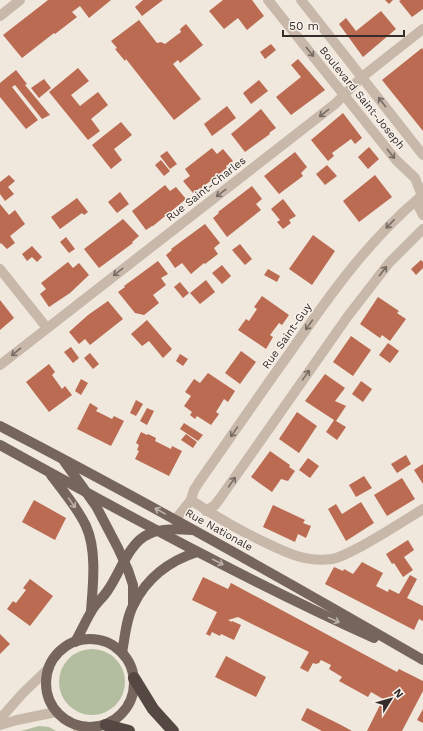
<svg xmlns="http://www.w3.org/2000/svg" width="423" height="731" font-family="'Work Sans',sans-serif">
  <rect width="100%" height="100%" fill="#f0e7dd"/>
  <!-- grass -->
  <g fill="#b3bd9f">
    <circle cx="92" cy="682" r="33"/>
    <polygon points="39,726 49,727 56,731 21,731"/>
  </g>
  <!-- building -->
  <g fill="#ba6b51">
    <polygon points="48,0 111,0 89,18 80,6 72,12 77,17 55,34 54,33 22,58 3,35"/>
    <polygon points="143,0 163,0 142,16 135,7"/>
    <polygon points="223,0 252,0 264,16 247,30 238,18 224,29 209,11"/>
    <polygon points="385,0 393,0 389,4"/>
    <polygon points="401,0 423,0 423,9 412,17 399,1"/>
    <polygon points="381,11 396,29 363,57 339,24 346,18 356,31"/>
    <polygon points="139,20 157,43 161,42 165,44 181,32 180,29 186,24 203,45 180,63 178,60 173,64 201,99 174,120 126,59 125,61 115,49 117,48 111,41"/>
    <polygon points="271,44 276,50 265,59 260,52"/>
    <polygon points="422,48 423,50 423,131 382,80"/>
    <polygon points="298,59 325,90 291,115 276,97 301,77 291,65"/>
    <polygon points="78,68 89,81 71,95 80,106 98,92 108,105 91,119 100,131 88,140 49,92"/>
    <polygon points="16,70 27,84 25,85 50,115 42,119 15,85 12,87 38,120 26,129 0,97 0,83"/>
    <polygon points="44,79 51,88 39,98 31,88"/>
    <polygon points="259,80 268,91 251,104 243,93"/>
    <polygon points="227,106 236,118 212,136 204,124"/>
    <polygon points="261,109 276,128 269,133 270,134 245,152 231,134"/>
    <polygon points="343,113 362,138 355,144 351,139 332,153 334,156 328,161 311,140"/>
    <polygon points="121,122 132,135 114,149 122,160 111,169 92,145"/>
    <polygon points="369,147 379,159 368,169 358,157"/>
    <polygon points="212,148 217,154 223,149 233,161 226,166 227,168 200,189 200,188 193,193 183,181 190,176 185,169"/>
    <polygon points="167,151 177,164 170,169 160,156"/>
    <polygon points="295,152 307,167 301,173 303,176 279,194 264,176"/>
    <polygon points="161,160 170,171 164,176 155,165"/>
    <polygon points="327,165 337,176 325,185 316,174"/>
    <polygon points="9,175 15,181 8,187 14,194 5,201 0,194 0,182"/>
    <polygon points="375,175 392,197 359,222 343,201"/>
    <polygon points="165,185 170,191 176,187 186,199 153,226 152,226 146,230 132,211"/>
    <polygon points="252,186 262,199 256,204 261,210 227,237 213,218 219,213 218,212"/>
    <polygon points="120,192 129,204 117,213 108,202"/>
    <polygon points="77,198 88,212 84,215 82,213 60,229 51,217"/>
    <polygon points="283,199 296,216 289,220 291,223 283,229 277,222 280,220 271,209"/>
    <polygon points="0,204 9,215 15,210 25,224 10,236 15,243 7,249 1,243 0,244"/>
    <polygon points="123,219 139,236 132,242 133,243 99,268 84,249"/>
    <polygon points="205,224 220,243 214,248 218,254 205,264 204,263 191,274 182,263 175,268 166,255 172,250 171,249"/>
    <polygon points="313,235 335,251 312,285 289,269"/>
    <polygon points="66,237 75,249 69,253 60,242"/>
    <polygon points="240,244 252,259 245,265 232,250"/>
    <polygon points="32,246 42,257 37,262 32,257 27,261 22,254"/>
    <polygon points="421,260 423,262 423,268 416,275 411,269"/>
    <polygon points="158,261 168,274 161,278 166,285 153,295 159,303 144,315 135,313 118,292 125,287 124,286"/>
    <polygon points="68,262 73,268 79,263 89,275 70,293 49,307 40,294 46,289 41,283"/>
    <polygon points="222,265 231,276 222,284 212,273"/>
    <polygon points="268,269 280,276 277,282 264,275"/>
    <polygon points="206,280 215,292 200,304 190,293"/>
    <polygon points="180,282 189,293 183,298 174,287"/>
    <polygon points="262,296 289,315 282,325 279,323 270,335 273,337 266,349 238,330 246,319 249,321 257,309 254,307"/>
    <polygon points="378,297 399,311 397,313 406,319 390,341 382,335 380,338 360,324"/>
    <polygon points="0,300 14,318 0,330"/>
    <polygon points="108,301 123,319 90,345 85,339 79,344 69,332 88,315"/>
    <polygon points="147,320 172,349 163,358 149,341 142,346 131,334"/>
    <polygon points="351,336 371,350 353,376 333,362"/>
    <polygon points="388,343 399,351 390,363 379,355"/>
    <polygon points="71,347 79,358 73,363 64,352"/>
    <polygon points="241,351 256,362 240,384 225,373"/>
    <polygon points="90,353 99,364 93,369 84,358"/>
    <polygon points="180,354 188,359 183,366 176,361"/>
    <polygon points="49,364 55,372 52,375 62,389 65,386 72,395 49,412 26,382"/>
    <polygon points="208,373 235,391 228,402 224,399 216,412 219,414 211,425 197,416 195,419 190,415 192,412 184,406 191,396 185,392 194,379 200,383"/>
    <polygon points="325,374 345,388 335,401 346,406 336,421 346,427 337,440 326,432 334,420 305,401"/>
    <polygon points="81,379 88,383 81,395 75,391"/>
    <polygon points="361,381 372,389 363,402 352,394"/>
    <polygon points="136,400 143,404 136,416 130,413"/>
    <polygon points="90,403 98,408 96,411 112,419 114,416 124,421 111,446 77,429"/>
    <polygon points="147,408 154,411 147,425 140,421"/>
    <polygon points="297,412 317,426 299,453 279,439"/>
    <polygon points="184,423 203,435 198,441 180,429"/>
    <polygon points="141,432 147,435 148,434 156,438 155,441 171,449 172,446 182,451 169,476 135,459 139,451 137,450 139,445 136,443"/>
    <polygon points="186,434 197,442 193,448 181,440"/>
    <polygon points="270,451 290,465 289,467 295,471 288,481 281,479 272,492 251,477"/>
    <polygon points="406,455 411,464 397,473 391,464"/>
    <polygon points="308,458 319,466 310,478 299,470"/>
    <polygon points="423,464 423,484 414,470"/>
    <polygon points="364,476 372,488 356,497 349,485"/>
    <polygon points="402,478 415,499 387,516 374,495"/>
    <polygon points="34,500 66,518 55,540 22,522"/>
    <polygon points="361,502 374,523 346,541 328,509 336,504 342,514"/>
    <polygon points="273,505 305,520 303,523 311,526 306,538 298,534 295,542 263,527"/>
    <polygon points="408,540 414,550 404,557 413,570 403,577 394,563 392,564 386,554"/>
    <polygon points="362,562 383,573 376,586 388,592 389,589 399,594 410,575 417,579 407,598 423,606 423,621 419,619 414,630 325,584 334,567 343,571 344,569 353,574"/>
    <polygon points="203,577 228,589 231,583 397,672 399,669 423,681 423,691 402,731 367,731 383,699 371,692 368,697 339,681 342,677 329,669 331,665 321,660 319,663 316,664 313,663 308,672 300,668 309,652 244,620 238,617 228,620 232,622 232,621 241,625 234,640 221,634 220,636 212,632 210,636 206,634 217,612 192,600"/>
    <polygon points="30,579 53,596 30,626 7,609 13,601 16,603 26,590 23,588"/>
    <polygon points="0,634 10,644 0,654"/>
    <polygon points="226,656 266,677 256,697 215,677"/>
    <polygon points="307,708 341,725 352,731 322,731 301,720"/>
    <polygon points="423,709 423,723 417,720"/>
  </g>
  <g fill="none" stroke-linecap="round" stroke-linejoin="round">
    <!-- minor -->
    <g stroke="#c7b8aa" stroke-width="10">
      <polyline points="268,0 396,160 415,178 421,193"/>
      <polyline points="301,0 423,155"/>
      <polyline points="0,16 20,0"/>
      <polyline points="421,194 418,205 423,215"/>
      <polyline points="0,269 47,328"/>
      <polyline points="0,365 335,104 362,77 423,29"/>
      <path d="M191,500C213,515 235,528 260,540C283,551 305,563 332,559C342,557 352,551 360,547C382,535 402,522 423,509"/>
      <polyline points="206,511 215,505 221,497 348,316 389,263 423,229"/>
      <path d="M175,520L191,500L194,490L199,482C230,438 260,394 291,351C329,296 368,241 419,198"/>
      <polyline points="0,719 23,693 49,668"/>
      <polyline points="0,725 17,720 56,712"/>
      <polyline points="78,731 79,726"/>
    </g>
    <!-- major -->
    <g stroke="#75655c" stroke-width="10">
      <path d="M0,426C143,500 283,579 423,660"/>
      <path d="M0,445C123,513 246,580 374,638"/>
      <polyline points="64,461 96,506 118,548 128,570 133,585 133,605"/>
      <path d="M51,475C63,491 77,507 86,526C97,550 93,585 91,611"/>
      <circle cx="90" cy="683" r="44"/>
      <path d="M75,642C81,632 85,622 91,612C95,604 103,598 108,590C120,573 129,542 149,534C162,528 178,529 192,530"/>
      <path d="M122,653C125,637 126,618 134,604C147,578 169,561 197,552"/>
    </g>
    <!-- highway -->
    <g stroke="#554741" stroke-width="12">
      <polyline points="134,678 153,709 173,731"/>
      <polyline points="106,725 129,731"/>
    </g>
  </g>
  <!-- one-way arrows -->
  <defs><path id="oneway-shaft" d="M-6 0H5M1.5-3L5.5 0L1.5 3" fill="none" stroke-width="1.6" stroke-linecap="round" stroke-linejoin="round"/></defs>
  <g stroke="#776c63">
    <use href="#oneway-shaft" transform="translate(310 52) rotate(51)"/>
    <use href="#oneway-shaft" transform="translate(382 102) rotate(-128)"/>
    <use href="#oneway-shaft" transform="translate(324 113) rotate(142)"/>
    <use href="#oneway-shaft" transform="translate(391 154) rotate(51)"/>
    <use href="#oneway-shaft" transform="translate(221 193) rotate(142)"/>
    <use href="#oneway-shaft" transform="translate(390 224) rotate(134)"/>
    <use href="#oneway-shaft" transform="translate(383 271) rotate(-52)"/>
    <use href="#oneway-shaft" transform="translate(118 272) rotate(142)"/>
    <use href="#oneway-shaft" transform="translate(309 325) rotate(125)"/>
    <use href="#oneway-shaft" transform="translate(16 352) rotate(141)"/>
    <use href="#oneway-shaft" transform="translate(306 375) rotate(-55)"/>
    <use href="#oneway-shaft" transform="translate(234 432) rotate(125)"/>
    <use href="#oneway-shaft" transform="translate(232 482) rotate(-55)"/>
  </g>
  <g stroke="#bdb2aa">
    <use href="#oneway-shaft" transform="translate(72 503) rotate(55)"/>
    <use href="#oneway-shaft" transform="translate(160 511) rotate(-151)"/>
    <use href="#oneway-shaft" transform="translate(218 562) rotate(27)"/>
    <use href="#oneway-shaft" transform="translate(334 620) rotate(24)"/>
  </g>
  <g text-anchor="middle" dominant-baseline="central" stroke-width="3" stroke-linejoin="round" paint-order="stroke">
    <!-- street labels -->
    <g font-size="11" fill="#352d29" stroke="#f8f1e9">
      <text transform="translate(362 98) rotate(51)">Boulevard Saint-Joseph</text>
      <text transform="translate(206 189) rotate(-38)">Rue Saint-Charles</text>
      <text transform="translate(287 336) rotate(-55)">Rue Saint-Guy</text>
      <text transform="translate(219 530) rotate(29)">Rue Nationale</text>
    </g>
  </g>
  <!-- north arrow -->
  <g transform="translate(391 699) rotate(53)" stroke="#f8f1e9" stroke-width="3" paint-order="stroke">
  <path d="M0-3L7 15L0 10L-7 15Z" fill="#352d29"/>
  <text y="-6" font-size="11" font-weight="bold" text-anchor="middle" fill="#352d29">N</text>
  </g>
  <!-- scale -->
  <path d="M283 30v6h121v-6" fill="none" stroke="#352d29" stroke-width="2"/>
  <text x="289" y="30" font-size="12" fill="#352d29" stroke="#f8f1e9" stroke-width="3" paint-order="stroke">50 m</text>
</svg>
